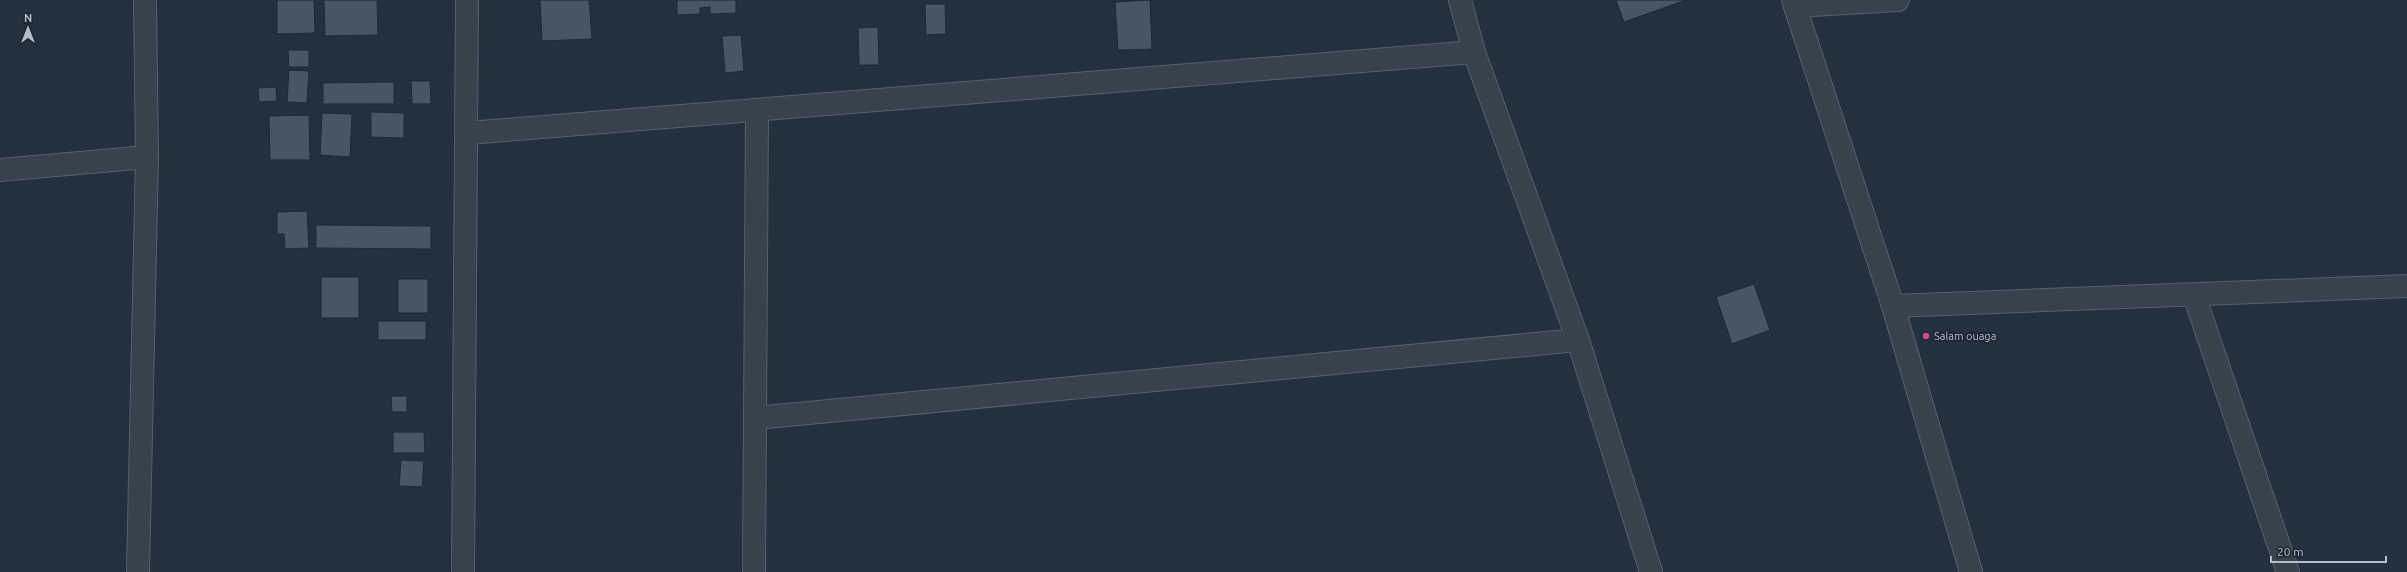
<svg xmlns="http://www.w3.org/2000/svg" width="2407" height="572" font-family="Ubuntu,sans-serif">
  <rect width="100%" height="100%" fill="#23303d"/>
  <!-- building -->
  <g fill="#465663" stroke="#1e2934">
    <polygon points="277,0 314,0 315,33 277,34"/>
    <polygon points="324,0 377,0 378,35 325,36"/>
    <polygon points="540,0 589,0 592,39 542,41"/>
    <polygon points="677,0 736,0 736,13 710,14 710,7 700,8 700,14 677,15"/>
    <polygon points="1150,0 1152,49 1118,50 1115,2"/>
    <polygon points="1616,0 1686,0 1624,22"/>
    <polygon points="925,4 945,4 946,34 926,35"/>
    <polygon points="878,27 879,65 859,65 858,28"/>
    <polygon points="741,35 744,71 725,73 722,36"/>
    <polygon points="288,50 309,50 309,67 289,67"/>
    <polygon points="289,70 309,71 307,103 287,102"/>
    <polygon points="411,81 430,81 431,104 412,104"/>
    <polygon points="394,82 394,104 323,104 323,83"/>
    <polygon points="276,87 277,101 259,102 258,88"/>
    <polygon points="371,112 404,113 404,138 371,137"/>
    <polygon points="322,113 352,114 350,157 320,155"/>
    <polygon points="309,115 310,160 270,160 269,116"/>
    <polygon points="307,211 309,248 285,249 284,234 277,234 277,212"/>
    <polygon points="316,225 431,226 431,249 316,248"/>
    <rect x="321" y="277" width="38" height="41"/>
    <rect x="398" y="279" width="30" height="34"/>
    <polygon points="1754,284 1770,330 1732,344 1716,297"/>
    <rect x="378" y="321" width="48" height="19"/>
    <polygon points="391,396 407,396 407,412 392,412"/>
    <polygon points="393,432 424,432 425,453 393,453"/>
    <polygon points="401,460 424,461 422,487 399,486"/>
  </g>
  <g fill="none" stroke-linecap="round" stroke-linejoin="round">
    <defs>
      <g id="minor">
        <polyline points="1460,0 1474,52 1578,340 1651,572"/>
        <polyline points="1793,0 1893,306 1971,572"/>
        <polyline points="1795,6 1898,0"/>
        <polyline points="468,133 1474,52"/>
        <polyline points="0,170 147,157"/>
        <polyline points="2194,295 2288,572"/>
        <polyline points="1893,306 2407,286"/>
        <polyline points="755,418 1578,340"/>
        <polyline points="138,572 147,157 145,0"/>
        <polyline points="463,572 467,0"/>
        <polyline points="754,572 757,111"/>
      </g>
    </defs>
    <!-- minor casing -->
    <use href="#minor" stroke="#55606b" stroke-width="24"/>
    <!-- minor -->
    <use href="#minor" stroke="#37424d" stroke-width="22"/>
  </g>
  <!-- markers -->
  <circle fill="#d1479c" stroke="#1c2732" stroke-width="1.5" cx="1926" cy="336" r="4"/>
  <g text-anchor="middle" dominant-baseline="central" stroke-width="3.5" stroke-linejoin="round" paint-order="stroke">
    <!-- poi labels -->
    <g font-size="11" fill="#b2bdc8" stroke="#1c2732" text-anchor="start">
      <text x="1934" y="336">Salam ouaga</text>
    </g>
  </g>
  <!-- north arrow -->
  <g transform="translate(28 28)" stroke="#1c2732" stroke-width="3" paint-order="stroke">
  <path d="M0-3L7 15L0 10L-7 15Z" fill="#b2bdc8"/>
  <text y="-6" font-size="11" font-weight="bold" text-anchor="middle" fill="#b2bdc8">N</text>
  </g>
  <!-- scale -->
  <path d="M2271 556v6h115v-6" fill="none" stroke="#b2bdc8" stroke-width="2"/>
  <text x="2277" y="556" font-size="12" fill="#b2bdc8" stroke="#1c2732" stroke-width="3" paint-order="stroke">20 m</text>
</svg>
